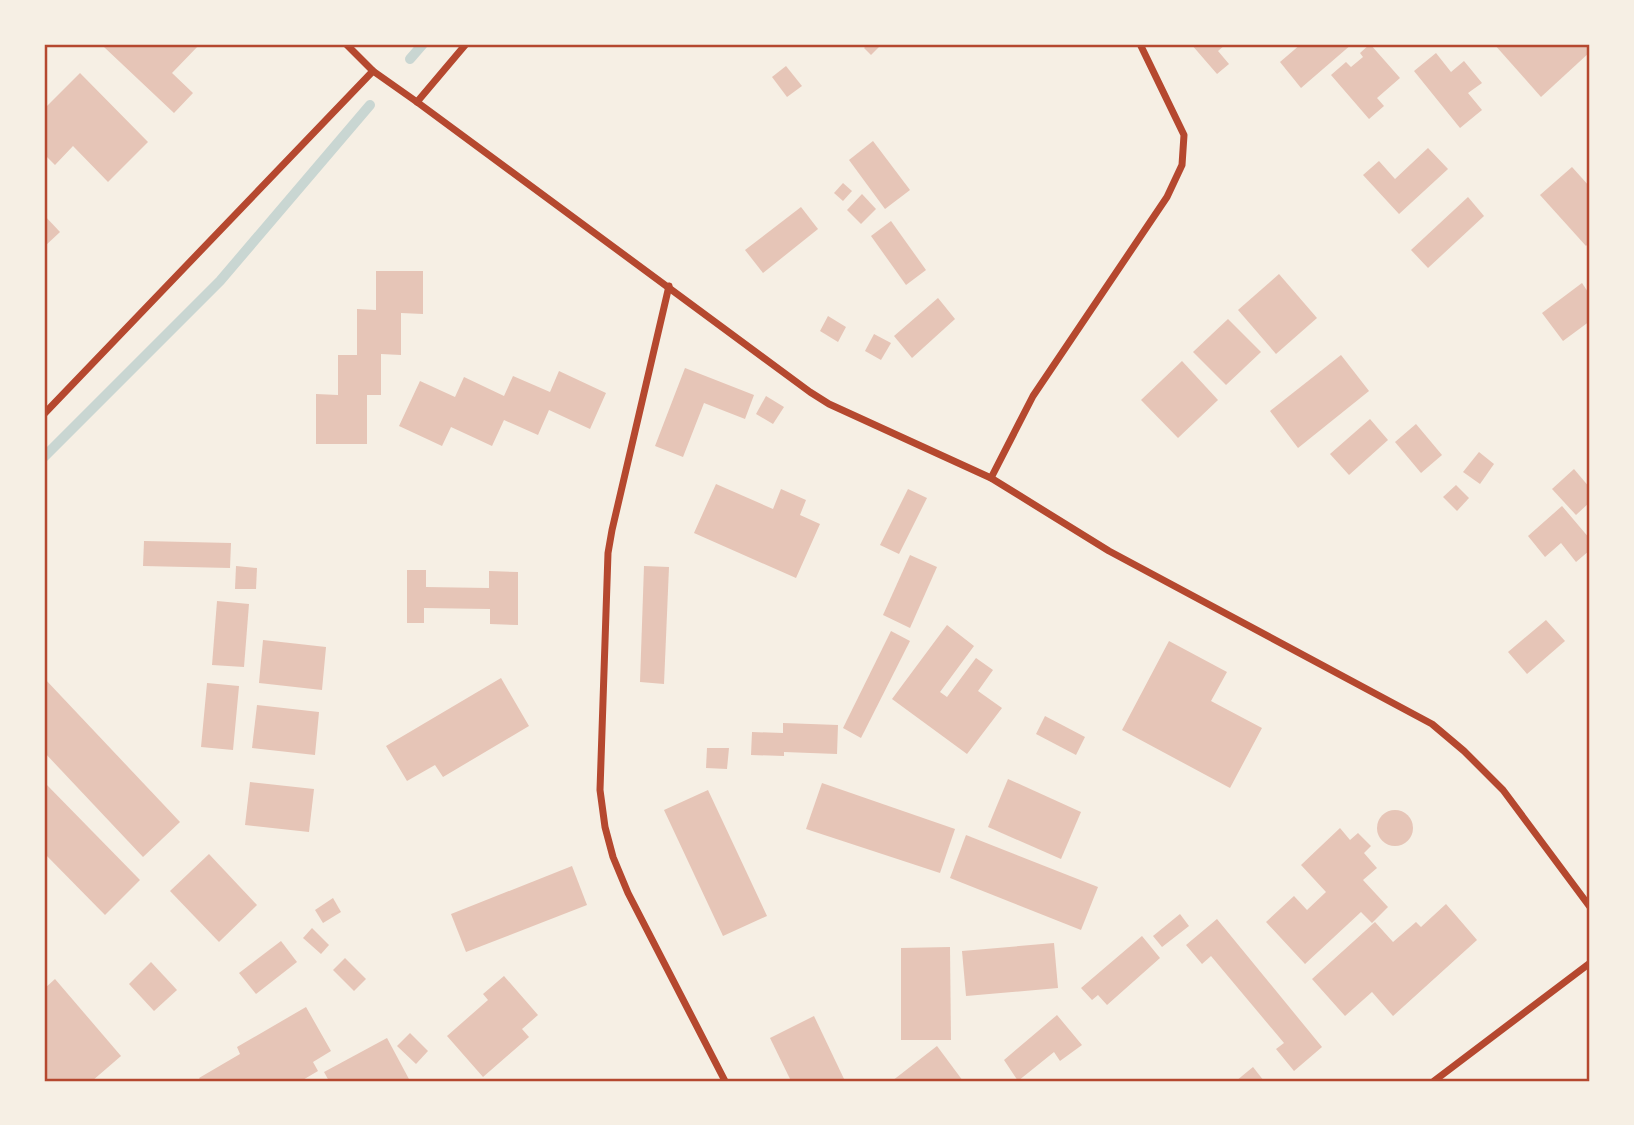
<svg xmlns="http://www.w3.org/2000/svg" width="1634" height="1125" font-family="'Work Sans',sans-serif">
  <rect width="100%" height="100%" fill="#f6efe4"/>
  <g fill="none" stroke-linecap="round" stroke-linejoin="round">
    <!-- stream -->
    <g stroke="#c9d6d2" stroke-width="10">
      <polyline points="410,59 423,44"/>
      <polyline points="44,457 220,281 370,105"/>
    </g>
  </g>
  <!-- building -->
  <g fill="#e6c5b7">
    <polygon points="107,44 200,44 172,73 193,93 174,113 104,47"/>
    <polygon points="868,44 882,44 871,55 864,48"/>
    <polygon points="1191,44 1226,44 1218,51 1229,64 1217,74"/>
    <polygon points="1301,44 1352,44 1301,88 1280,62"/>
    <polygon points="1370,44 1400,78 1377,98 1384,106 1369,119 1331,75 1346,62 1351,67 1363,57 1360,53"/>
    <polygon points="1494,44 1585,44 1590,49 1590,52 1541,97"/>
    <polygon points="1436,53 1451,72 1464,61 1482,83 1468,93 1482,110 1460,128 1414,71"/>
    <polygon points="786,66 802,86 787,97 772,77"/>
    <polygon points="80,73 148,142 108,182 73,146 55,165 44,154 44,109"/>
    <polygon points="873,141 910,190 885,209 849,160"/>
    <polygon points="1428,148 1448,169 1399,214 1363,175 1379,161 1395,179"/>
    <polygon points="1572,167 1590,187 1590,242 1586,246 1540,195"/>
    <polygon points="843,183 852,191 843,201 834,193"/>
    <polygon points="862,194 876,209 861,224 847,210"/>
    <polygon points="1468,197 1484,216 1428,268 1411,250"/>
    <polygon points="801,207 818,229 763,273 745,250"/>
    <polygon points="44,215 60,232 44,247"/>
    <polygon points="891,221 926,270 906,285 871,236"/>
    <polygon points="376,271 423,271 423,314 401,313 401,355 381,354 381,395 367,395 367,444 316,444 316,394 338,395 338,355 357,355 357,309 376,310"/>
    <polygon points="1279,274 1317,318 1276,354 1238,310"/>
    <polygon points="1582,283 1590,295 1590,321 1563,341 1542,313"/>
    <polygon points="938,298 955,319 912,358 894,336"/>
    <polygon points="828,316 846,327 838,342 820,331"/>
    <polygon points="1228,319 1261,352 1226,385 1193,352"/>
    <polygon points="874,334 891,343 881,360 865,351"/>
    <polygon points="1341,355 1369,391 1298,448 1270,411"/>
    <polygon points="1182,361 1218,400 1178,438 1141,400"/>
    <polygon points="685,368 754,395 745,419 704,403 683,457 655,446"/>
    <polygon points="559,371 606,393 590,429 549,410 538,435 504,420 492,446 451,427 442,446 399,426 420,381 455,397 464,377 504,396 513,376 550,392"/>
    <polygon points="766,396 784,407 773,424 756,414"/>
    <polygon points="1370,419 1388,440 1349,475 1330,454"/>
    <polygon points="1416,424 1442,455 1421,473 1395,442"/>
    <polygon points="1479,452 1494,464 1480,484 1463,472"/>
    <polygon points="1574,469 1590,488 1590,502 1576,515 1552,489"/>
    <polygon points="716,484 773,509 781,489 806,500 800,515 820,524 796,578 694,533"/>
    <polygon points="1456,485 1469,498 1457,511 1443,497"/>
    <polygon points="908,489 927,498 899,554 880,545"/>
    <polygon points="1562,506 1590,539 1590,550 1576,562 1561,543 1545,557 1528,536"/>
    <polygon points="144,541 231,543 230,568 143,566"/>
    <polygon points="910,555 937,567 910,628 883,615"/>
    <polygon points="236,566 257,568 256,589 235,589"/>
    <polygon points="644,566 669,567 664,684 640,682"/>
    <polygon points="407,570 426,570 426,587 489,588 489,571 518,572 518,625 490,624 490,609 424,608 424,623 407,623"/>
    <polygon points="217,601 249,604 244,667 212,665"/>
    <polygon points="1546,620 1565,641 1527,674 1508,652"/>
    <polygon points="947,625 974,646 940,692 947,697 976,658 993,670 978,691 1002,708 967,754 892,699"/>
    <polygon points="891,631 910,641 861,738 843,728"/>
    <polygon points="263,640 326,647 322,690 259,683"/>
    <polygon points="1169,641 1227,672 1211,701 1262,728 1230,788 1122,730"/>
    <polygon points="44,678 180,822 143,857 44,752"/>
    <polygon points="501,678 529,726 443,777 435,765 407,781 386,746"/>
    <polygon points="207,683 239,686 233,750 201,747"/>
    <polygon points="257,705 319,712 315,755 252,748"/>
    <polygon points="1045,716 1085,737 1076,755 1036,734"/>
    <polygon points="783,723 838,725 837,754 784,752 784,756 751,755 752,732 783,733"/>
    <polygon points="707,748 729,748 727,769 706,768"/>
    <polygon points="1008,779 1081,812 1061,859 988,827"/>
    <polygon points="44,782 140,880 105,915 44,853"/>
    <polygon points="250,782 314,789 309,832 245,825"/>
    <polygon points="822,783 955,829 940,873 806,829"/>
    <polygon points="708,790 767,916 723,936 664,810"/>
    <circle cx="1395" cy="828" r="18"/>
    <polygon points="1340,828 1350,840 1358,833 1371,846 1364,853 1377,868 1363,880 1388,907 1372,923 1361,912 1305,964 1266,922 1294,896 1307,910 1326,892 1301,865"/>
    <polygon points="966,835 1098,887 1081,930 950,878"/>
    <polygon points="209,854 257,905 219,942 170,891"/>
    <polygon points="572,866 587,905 466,952 451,914"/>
    <polygon points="333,898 341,912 323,923 315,910"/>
    <polygon points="1446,904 1477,940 1393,1016 1372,992 1345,1016 1312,979 1375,922 1393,942 1416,922 1421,927"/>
    <polygon points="1180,914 1189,926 1162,947 1153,936"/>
    <polygon points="1217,919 1322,1047 1294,1071 1276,1049 1284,1043 1211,956 1202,964 1186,945"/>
    <polygon points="312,928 329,945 321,954 303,938"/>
    <polygon points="1142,936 1160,958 1107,1005 1098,995 1092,1000 1081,988"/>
    <polygon points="281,941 297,962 256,994 239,973"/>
    <polygon points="1054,943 1058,988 966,996 962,951"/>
    <polygon points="950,947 951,1040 901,1040 901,948"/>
    <polygon points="345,958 366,979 354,991 333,970"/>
    <polygon points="151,962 177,990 154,1011 129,984"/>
    <polygon points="504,976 538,1015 522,1029 529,1037 483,1077 447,1036 488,1000 483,994"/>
    <polygon points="55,979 121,1056 92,1081 44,1081 44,989"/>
    <polygon points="306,1007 331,1051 313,1062 318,1071 301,1081 201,1081 199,1078 240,1054 237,1047"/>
    <polygon points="1057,1015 1082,1045 1060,1061 1054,1052 1018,1081 1004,1060"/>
    <polygon points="814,1016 845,1081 791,1081 770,1038"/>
    <polygon points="410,1033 428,1051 416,1064 397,1046"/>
    <polygon points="387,1038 410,1081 329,1081 324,1072"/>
    <polygon points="937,1046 963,1081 892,1081"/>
    <polygon points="1253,1067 1264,1081 1236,1081"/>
  </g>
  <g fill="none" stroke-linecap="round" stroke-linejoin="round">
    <!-- minor -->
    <g stroke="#b5482f" stroke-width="7">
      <polyline points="346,44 373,71 417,102 810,392 829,404 991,478 1109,551 1432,724 1464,751 1503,790 1590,907"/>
      <polyline points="417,102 466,44"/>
      <polyline points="669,286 612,530 608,553 600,790 605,827 613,857 628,893 725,1081"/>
      <polyline points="44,414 373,71"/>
      <polyline points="991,478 1033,396 1167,197 1182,165 1184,135 1140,44"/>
      <polyline points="1434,1081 1590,963"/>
    </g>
  </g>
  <!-- border -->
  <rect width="1634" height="1125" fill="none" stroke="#f6efe4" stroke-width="91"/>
  <rect x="46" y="46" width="1542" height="1034" fill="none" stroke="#b5482f" stroke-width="2.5"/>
</svg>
